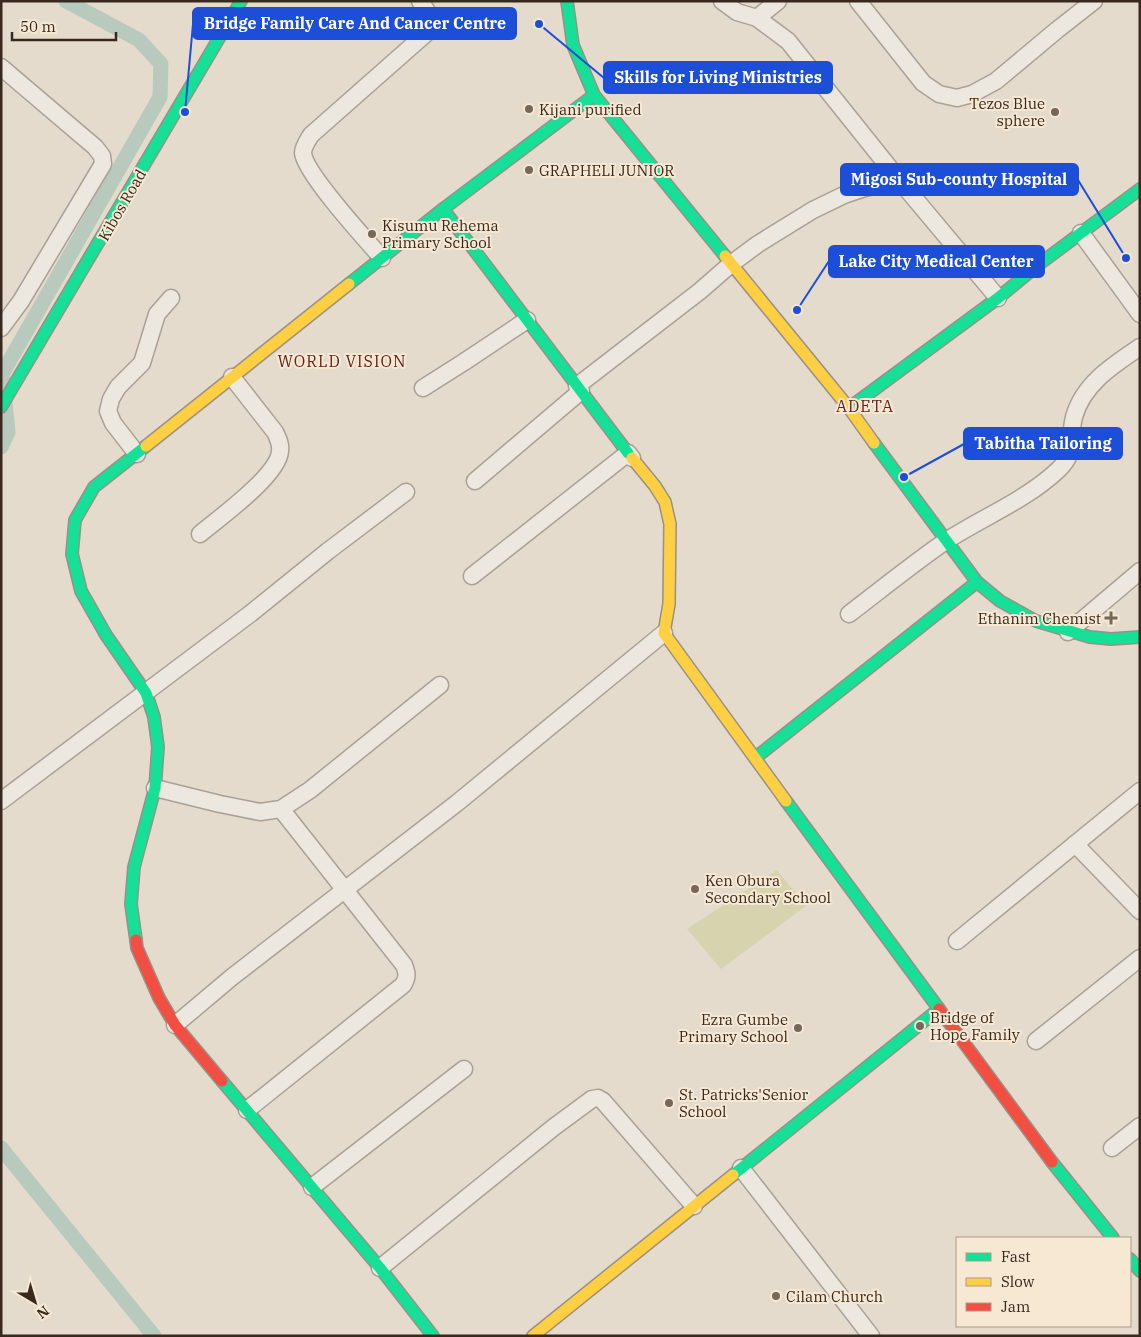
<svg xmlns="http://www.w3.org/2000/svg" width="1141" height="1337" font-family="'IBM Plex Serif',serif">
  <rect width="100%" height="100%" fill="#e4dbcd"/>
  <!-- green -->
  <polygon fill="#d7d3af" points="777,870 806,906 721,969 687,929"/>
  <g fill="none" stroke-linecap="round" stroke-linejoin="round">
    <!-- canal -->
    <g stroke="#b8c9bd" stroke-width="15">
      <polyline points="1,447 8,432 2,374 160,97 161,64 139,40 66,1"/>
      <polyline points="1,1148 154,1336"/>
    </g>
    <defs>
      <g id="street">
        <polyline points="722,1 737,12 757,18 788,41 900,181 998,298"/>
        <polyline points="858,1 923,83 939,94 957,98 972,94 996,81 1057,30 1094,1"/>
        <polyline points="757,18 778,1"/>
        <polyline points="1,67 95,147 102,156 103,164 21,301 1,328"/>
        <polyline points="1081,233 1140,314"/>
        <path d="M382,258C366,240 305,173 303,153C303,147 308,140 311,135L430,30L431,17L420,1"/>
        <polyline points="577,386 700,291 731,264 758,244 813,210 844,195 865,188 900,181"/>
        <polyline points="423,388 464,362 527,320"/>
        <polyline points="137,454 113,423 108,411 111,399 118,387 142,363 157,314 171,298"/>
        <polyline points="475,481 581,391"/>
        <path d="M200,534C219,518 279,475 280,451C281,444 278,438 275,432L232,377"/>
        <polyline points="472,576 628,453 632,458"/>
        <path d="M849,614C879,591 909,567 940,545C978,519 1024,502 1058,470C1078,451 1068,440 1074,417C1083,384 1113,365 1140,347"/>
        <polyline points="1068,632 1140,571"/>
        <polyline points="155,788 220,804 260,812 281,809 310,790 440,685"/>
        <polyline points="1,801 250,614 328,551 406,492"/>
        <polyline points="1075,844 1140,911"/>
        <polyline points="957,941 1140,791"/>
        <polyline points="175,1025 232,977 457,803 664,633"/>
        <polyline points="1036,1041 1140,958"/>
        <path d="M247,1110L403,985C408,977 407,973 404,965L281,809"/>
        <polyline points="1112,1148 1140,1126"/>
        <polyline points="741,1168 871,1336"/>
        <polyline points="312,1187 464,1069"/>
        <polyline points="380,1268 554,1127 592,1099 598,1098 603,1101 694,1206"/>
      </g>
      <g id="fast">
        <polyline points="567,1 573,45 594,95 725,256"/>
        <polyline points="443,209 628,453"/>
        <polyline points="349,284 443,209 594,95"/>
        <polyline points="1,407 241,1"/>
        <polyline points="849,408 998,298 1038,265 1140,189"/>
        <polyline points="874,443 977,582 1000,601 1036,621 1090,637 1111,639 1140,637"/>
        <polyline points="755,758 977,582"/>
        <polyline points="136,940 131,904 134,867 155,788 158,747 154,717 146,693 106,635 81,591 72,554 75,520 94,487 146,446"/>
        <polyline points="222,1081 380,1268 433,1336"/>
        <polyline points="1052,1162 1113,1238"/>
        <polyline points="733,1175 939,1009 786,801"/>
        <polyline points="1130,1259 1140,1271"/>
      </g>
      <g id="slow">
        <polyline points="725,256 849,408 874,443"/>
        <polyline points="146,446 349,284"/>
        <polyline points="632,458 655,486 665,502 670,524 669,604 664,633 786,801"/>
        <polyline points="533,1336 733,1175"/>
      </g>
      <g id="jam">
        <polyline points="136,940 137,948 159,998 175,1025 222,1081"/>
        <polyline points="939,1009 1052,1162"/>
      </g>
    </defs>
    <!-- street casing -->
    <use href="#street" stroke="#aaa096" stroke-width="19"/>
    <!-- fast casing -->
    <use href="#fast" stroke="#999086" stroke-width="14"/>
    <!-- slow casing -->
    <use href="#slow" stroke="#999086" stroke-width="14"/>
    <!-- jam casing -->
    <use href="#jam" stroke="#999086" stroke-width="14"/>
    <!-- street -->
    <use href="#street" stroke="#ece7df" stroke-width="16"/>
    <!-- fast -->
    <use href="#fast" stroke="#16e098" stroke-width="11"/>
    <!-- slow -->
    <use href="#slow" stroke="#ffcf43" stroke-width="11"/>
    <!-- jam -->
    <use href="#jam" stroke="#f24e42" stroke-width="11"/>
  </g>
  <!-- markers -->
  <g fill="#75675b" stroke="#f6e8d3" stroke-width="2">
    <circle cx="529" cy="109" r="5"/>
    <circle cx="1055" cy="112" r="5"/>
    <circle cx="529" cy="170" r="5"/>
    <circle cx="372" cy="234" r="5"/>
    <path d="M1108.5 610.5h5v5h5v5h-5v5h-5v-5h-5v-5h5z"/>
    <circle cx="695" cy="889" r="5"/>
    <circle cx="920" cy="1026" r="5"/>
    <circle cx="798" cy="1028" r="5"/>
    <circle cx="669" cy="1103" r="5"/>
    <circle cx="776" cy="1296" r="5"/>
  </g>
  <g text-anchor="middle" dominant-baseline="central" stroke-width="4" stroke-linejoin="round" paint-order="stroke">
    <!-- poi labels -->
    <g font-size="15" fill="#39281e" stroke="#f6e8d3" text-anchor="start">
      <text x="1045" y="103" text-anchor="end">Tezos Blue<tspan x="1045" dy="17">sphere</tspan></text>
      <text x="539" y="109">Kijani purified</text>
      <text x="539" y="170">GRAPHELI JUNIOR</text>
      <text x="382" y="225">Kisumu Rehema<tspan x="382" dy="17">Primary School</tspan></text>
      <text x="1101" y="618" text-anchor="end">Ethanim Chemist</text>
      <text x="705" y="880">Ken Obura<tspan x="705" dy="17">Secondary School</tspan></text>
      <text x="930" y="1017">Bridge of<tspan x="930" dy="17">Hope Family</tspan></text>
      <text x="788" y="1019" text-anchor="end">Ezra Gumbe<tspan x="788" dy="17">Primary School</tspan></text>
      <text x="679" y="1094">St. Patricks'Senior<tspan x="679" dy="17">School</tspan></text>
      <text x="786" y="1296">Cilam Church</text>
    </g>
    <!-- street labels -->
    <g font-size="15" fill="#39281e" stroke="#f6e8d3">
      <text transform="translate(122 205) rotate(-60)">Kibos Road</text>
    </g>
    <!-- neighbourhood labels -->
    <g font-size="16" letter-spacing="1" fill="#66231d" stroke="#f6e8d3">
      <text x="342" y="361">WORLD VISION</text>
      <text x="865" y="406">ADETA</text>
    </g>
  </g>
  <!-- callouts -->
  <path fill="none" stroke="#1d4ed8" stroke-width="2" d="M185 112L193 24M539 24L604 78M1126 258L1078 180M797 310L829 261M904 477L964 444"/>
  <g fill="#1d4ed8" stroke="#f6e8d3" stroke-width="2">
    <circle cx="185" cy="112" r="5"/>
    <circle cx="539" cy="24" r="5"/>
    <circle cx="1126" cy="258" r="5"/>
    <circle cx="797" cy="310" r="5"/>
    <circle cx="904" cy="477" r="5"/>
  </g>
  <g fill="#1d4ed8" stroke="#1d4ed8" stroke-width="2">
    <rect x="193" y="8" width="323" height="31" rx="5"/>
    <rect x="604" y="62" width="228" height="31" rx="5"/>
    <rect x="841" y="164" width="237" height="31" rx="5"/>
    <rect x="829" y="246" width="215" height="31" rx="5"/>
    <rect x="964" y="428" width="158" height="31" rx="5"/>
  </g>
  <g font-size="16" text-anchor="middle" font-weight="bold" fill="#fff">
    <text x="355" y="29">Bridge Family Care And Cancer Centre</text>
    <text x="718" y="83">Skills for Living Ministries</text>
    <text x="959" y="185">Migosi Sub-county Hospital</text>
    <text x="936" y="267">Lake City Medical Center</text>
    <text x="1043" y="449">Tabitha Tailoring</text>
  </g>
  <!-- border -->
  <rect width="1141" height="1337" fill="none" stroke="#39281e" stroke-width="5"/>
  <!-- legend -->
  <rect x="956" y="1237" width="175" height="90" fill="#f6e8d3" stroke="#aa9b8b"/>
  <rect x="966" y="1253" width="25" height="8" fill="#16e098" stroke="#aa9b8b"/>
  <text x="1001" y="1262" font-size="15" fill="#39281e">Fast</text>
  <rect x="966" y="1278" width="25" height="8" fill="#ffcf43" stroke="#aa9b8b"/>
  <text x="1001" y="1287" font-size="15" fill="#39281e">Slow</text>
  <rect x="966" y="1303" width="25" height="8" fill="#f24e42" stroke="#aa9b8b"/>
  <text x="1001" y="1312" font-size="15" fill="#39281e">Jam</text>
  <!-- north arrow -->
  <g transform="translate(35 1302) rotate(142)" stroke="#f6e8d3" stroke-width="4" paint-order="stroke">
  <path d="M0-4L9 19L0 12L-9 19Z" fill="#39281e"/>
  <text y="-8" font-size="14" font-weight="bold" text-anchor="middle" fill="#39281e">N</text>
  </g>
  <!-- scale -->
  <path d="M12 32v8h104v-8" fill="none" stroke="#39281e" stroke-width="2.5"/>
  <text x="20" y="32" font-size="15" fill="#39281e" stroke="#f6e8d3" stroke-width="4" paint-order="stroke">50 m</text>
</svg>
